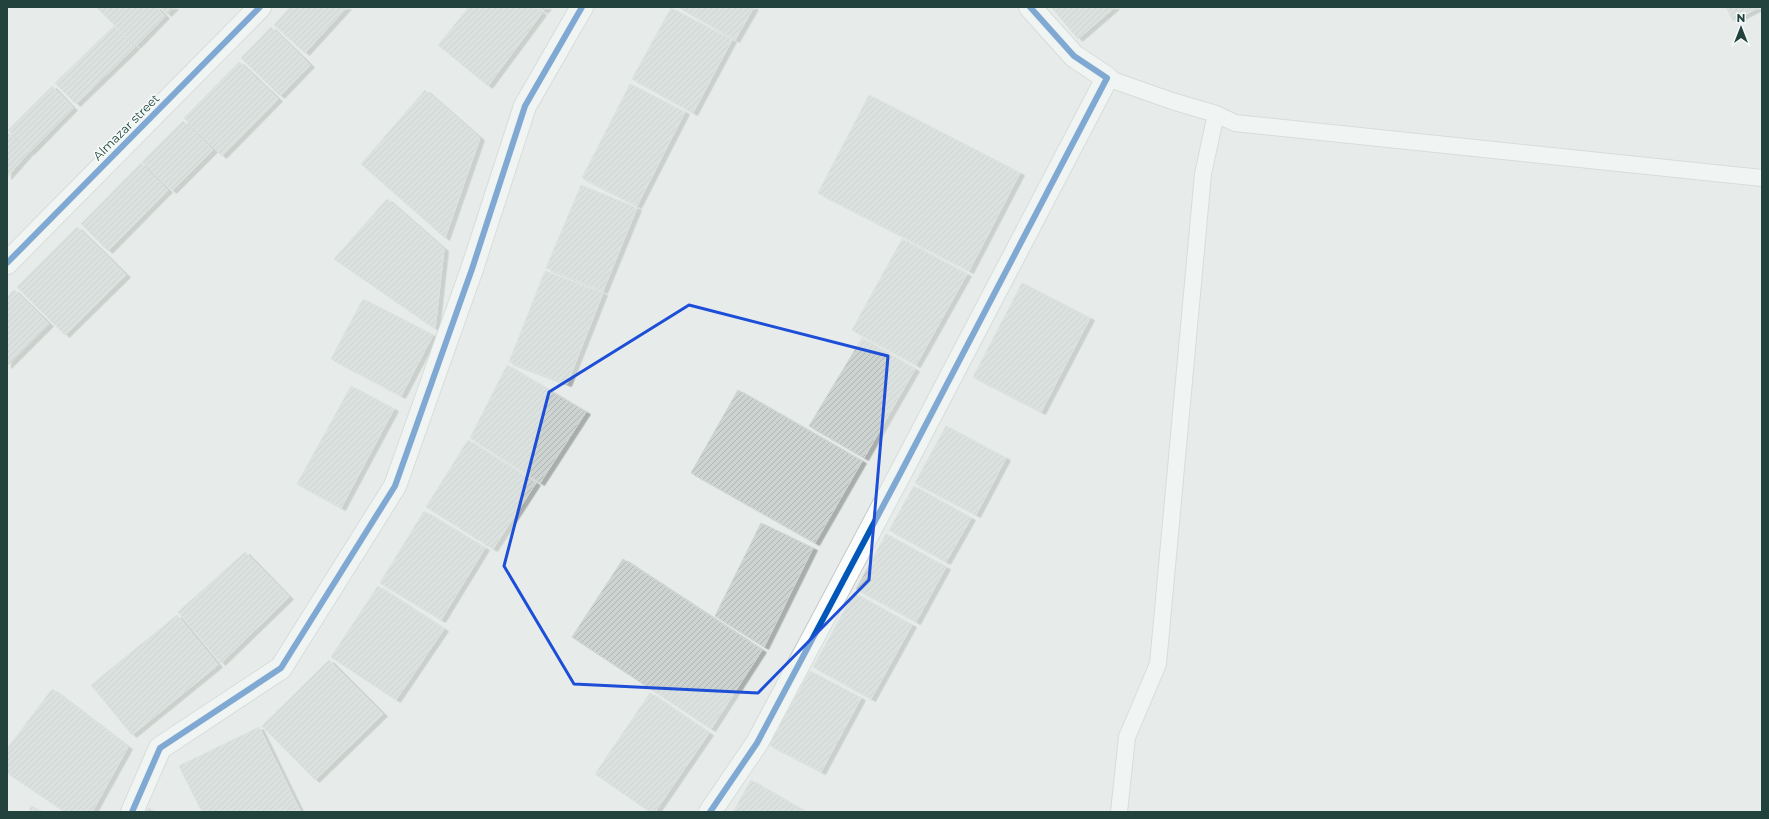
<svg xmlns="http://www.w3.org/2000/svg" width="1769" height="819" font-family="Montserrat,sans-serif">
  <defs>
    <pattern id="building-hatch" width="6" height="6" patternUnits="userSpaceOnUse"><rect width="6" height="6" fill="#cdd3d1"/><path d="M-1 1l2-2M0 6l6-6M5 7l2-2" fill="none" stroke="#b0b6b4"/></pattern>
    <filter id="shadow"><feDropShadow dx="4.5" dy="2.5" stdDeviation="0" flood-color="#0004"/></filter>
  </defs>
  <rect width="100%" height="100%" fill="#e7ecea"/>
  <!-- building -->
  <g fill="url(#building-hatch)" stroke="#cfd5d3" filter="url(#shadow)">
    <polygon points="96,7 156,7 165,16 136,46"/>
    <polygon points="160,7 174,7 167,14"/>
    <polygon points="290,7 347,7 305,53 274,25"/>
    <polygon points="469,7 535,7 542,13 488,86 438,45"/>
    <polygon points="538,7 547,7 543,11"/>
    <polygon points="678,7 754,7 735,40"/>
    <polygon points="1051,7 1115,7 1078,39"/>
    <polygon points="1726,7 1760,7 1733,21"/>
    <polygon points="671,8 732,40 693,113 632,79"/>
    <polygon points="114,26 135,47 76,104 55,83"/>
    <polygon points="271,27 310,65 280,96 241,58"/>
    <polygon points="239,62 278,99 222,156 184,118"/>
    <polygon points="630,84 685,112 637,206 582,178"/>
    <polygon points="52,86 73,108 30,152 8,130"/>
    <polygon points="425,90 480,138 445,238 361,164"/>
    <polygon points="869,95 1020,173 969,271 818,193"/>
    <polygon points="183,121 213,150 172,191 142,162"/>
    <polygon points="7,132 29,152 7,177"/>
    <polygon points="141,163 168,190 108,251 81,224"/>
    <polygon points="581,185 637,208 603,291 546,268"/>
    <polygon points="387,199 444,249 435,329 334,259"/>
    <polygon points="77,227 126,275 65,335 17,287"/>
    <polygon points="902,239 967,274 916,365 852,330"/>
    <polygon points="545,271 603,293 567,384 509,362"/>
    <polygon points="1022,283 1090,318 1041,412 973,377"/>
    <polygon points="14,290 49,324 7,366 7,297"/>
    <polygon points="363,299 433,335 401,396 331,359"/>
    <polygon points="862,338 915,369 864,458 809,426"/>
    <polygon points="507,365 586,412 540,483 470,438"/>
    <polygon points="351,386 394,409 341,508 297,484"/>
    <polygon points="738,390 862,461 815,543 691,473"/>
    <polygon points="946,426 1006,458 976,515 915,483"/>
    <polygon points="468,440 536,483 493,549 426,507"/>
    <polygon points="914,486 971,518 946,562 889,530"/>
    <polygon points="424,511 485,548 441,620 380,583"/>
    <polygon points="761,523 813,548 764,647 715,616"/>
    <polygon points="886,534 946,567 916,622 856,589"/>
    <polygon points="245,552 289,597 221,663 178,612"/>
    <polygon points="623,559 762,650 711,729 572,637"/>
    <polygon points="378,586 444,629 396,700 331,657"/>
    <polygon points="854,593 912,625 871,699 813,667"/>
    <polygon points="177,615 218,665 132,735 91,685"/>
    <polygon points="329,660 383,714 315,780 262,726"/>
    <polygon points="810,671 861,698 821,772 769,745"/>
    <polygon points="52,689 128,747 92,812 65,812 7,773 7,749"/>
    <polygon points="650,693 709,733 655,812 650,812 595,774"/>
    <polygon points="259,727 300,811 202,812 179,766"/>
    <polygon points="751,780 806,812 733,812"/>
    <polygon points="31,806 43,812 29,812"/>
    <polygon points="148,808 156,812 145,812"/>
  </g>
  <g fill="none" stroke-linecap="round" stroke-linejoin="round">
    <defs>
      <g id="lane">
        <polyline points="1107,78 1172,101 1216,114"/>
        <polyline points="1119,812 1127,737 1158,664 1203,174 1216,114 1235,123 1762,178"/>
      </g>
      <g id="street">
        <polyline points="7,263 260,7"/>
        <polyline points="132,812 160,748 281,668 395,486 472,269 525,106 582,7"/>
        <polyline points="710,812 757,743 900,474 1107,78 1074,56 1030,7"/>
      </g>
    </defs>
    <!-- lane casing -->
    <use href="#lane" stroke="#c4c9c7" stroke-width="18"/>
    <!-- street casing -->
    <use href="#street" stroke="#c4c9c7" stroke-width="24"/>
    <!-- lane -->
    <use href="#lane" stroke="#fbfcfc" stroke-width="16"/>
    <!-- street -->
    <use href="#street" stroke="#fbfcfc" stroke-width="22"/>
    <defs>
      <g id="cycleway">
        <polyline points="7,263 260,7"/>
        <polyline points="132,812 160,748 281,668 395,486 472,269 525,106 582,7"/>
        <polyline points="710,812 757,743 900,474 1107,78 1074,56 1030,7"/>
      </g>
    </defs>
    <!-- cycleway casing -->
    <use href="#cycleway" stroke="#f5faf8" stroke-width="8"/>
    <!-- cycleway -->
    <use href="#cycleway" stroke="#0057b8" stroke-width="6"/>
  </g>
  <!-- marked area -->
  <path d="M0 0H1769V819H0ZM689,305L888,356L869,580L758,693L574,684L504,566L549,392Z" fill="#e7ecea" fill-opacity=".55" fill-rule="evenodd"/>
  <path fill="none" stroke="#1d4ed8" stroke-width="3" stroke-linejoin="round" d="M689,305L888,356L869,580L758,693L574,684L504,566L549,392Z"/>
  <g text-anchor="middle" dominant-baseline="central" stroke-width="3.5" stroke-linejoin="round" paint-order="stroke">
    <!-- street labels -->
    <g font-size="12" fill="#21423d" stroke="#f5faf8">
      <text transform="translate(126 127) rotate(-45)">Almazar street</text>
    </g>
  </g>
  <!-- border -->
  <rect width="1769" height="819" fill="none" stroke="#21423d" stroke-width="16"/>
  <!-- north arrow -->
  <g transform="translate(1741 28)" stroke="#f5faf8" stroke-width="3" paint-order="stroke">
  <path d="M0-3L7 15L0 10L-7 15Z" fill="#21423d"/>
  <text y="-6" font-size="11" font-weight="bold" text-anchor="middle" fill="#21423d">N</text>
  </g>
</svg>
